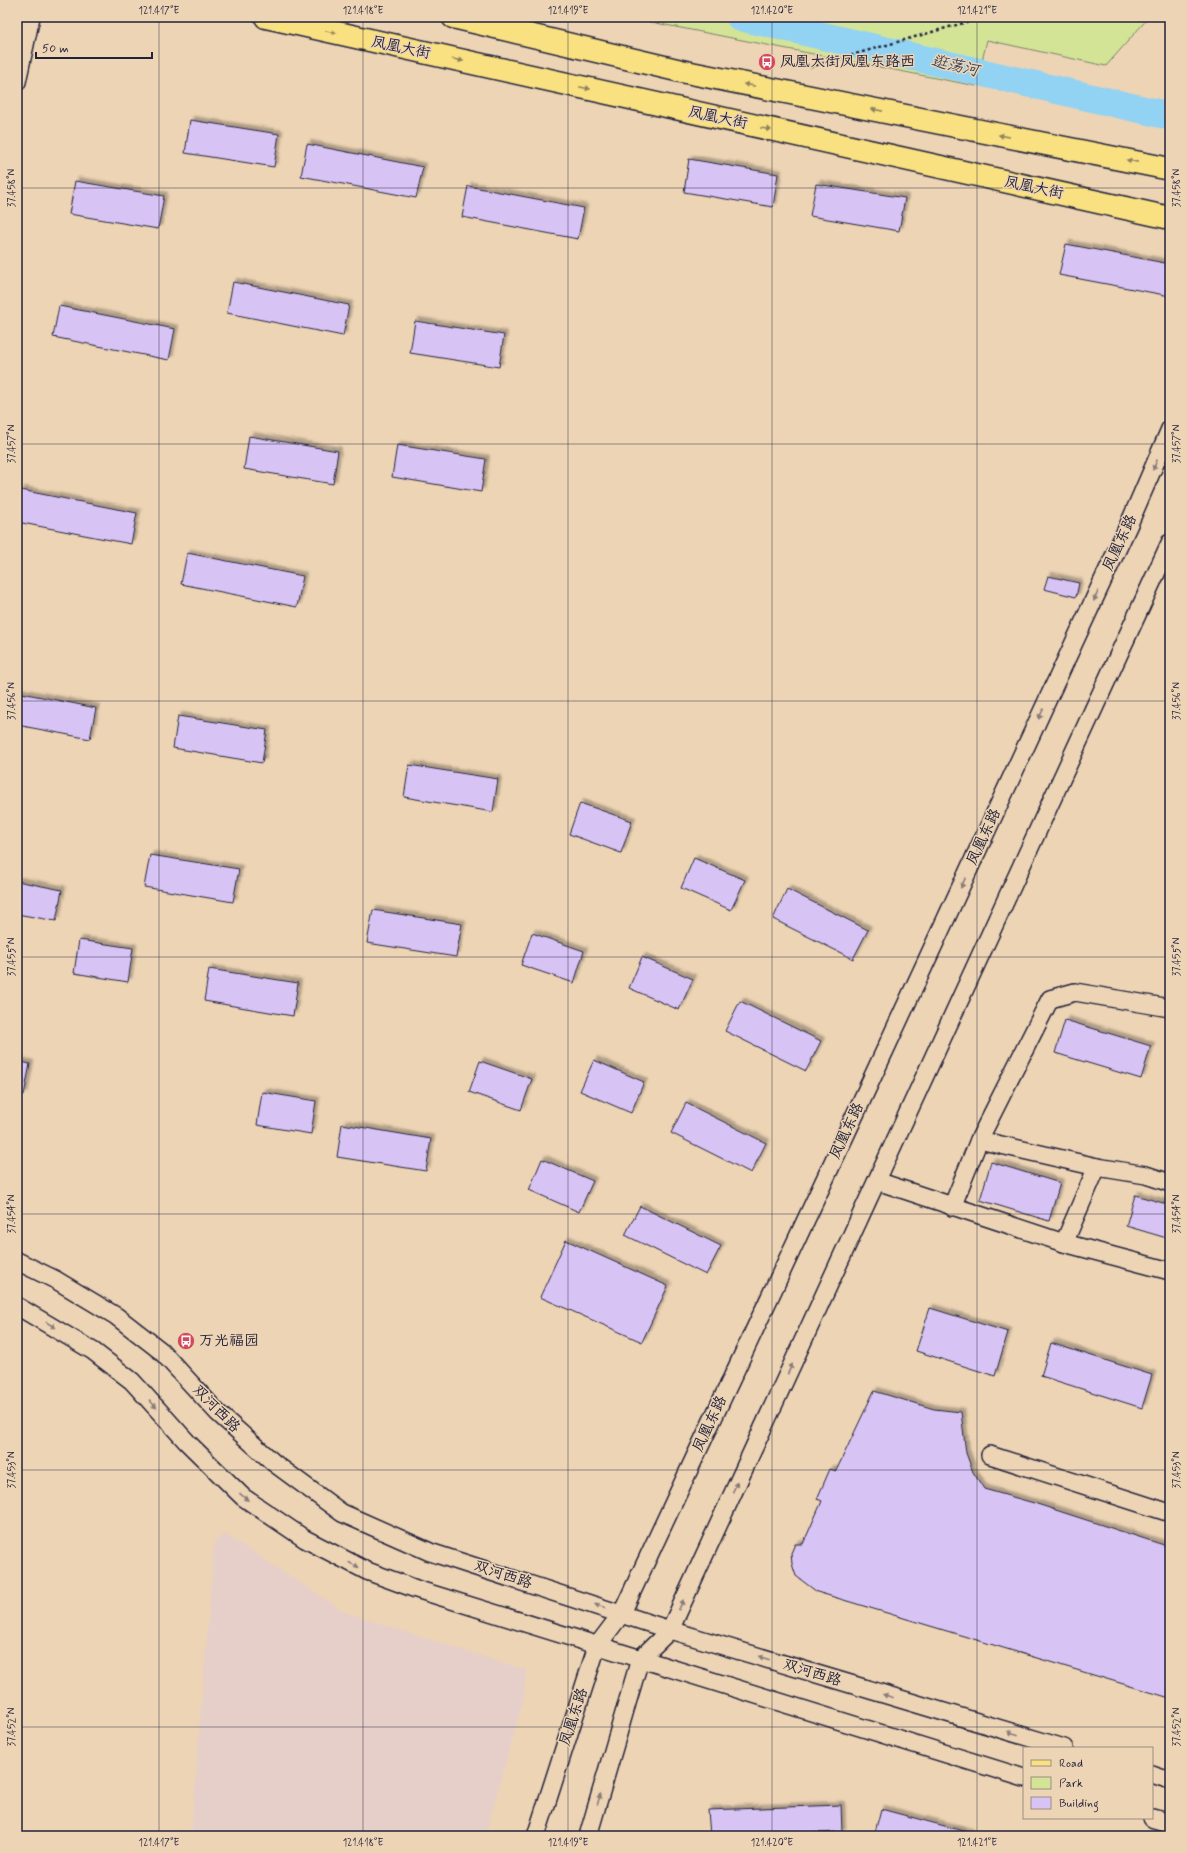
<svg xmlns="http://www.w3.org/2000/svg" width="1187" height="1853" font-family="Mynerve,'LXGW WenKai TC',sans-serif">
  <defs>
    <filter id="shadow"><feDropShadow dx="3.5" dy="-3.5" stdDeviation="1" flood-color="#0004"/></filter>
  </defs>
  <rect width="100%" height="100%" fill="#edd4b5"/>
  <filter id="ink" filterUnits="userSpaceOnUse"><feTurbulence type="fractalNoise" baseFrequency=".025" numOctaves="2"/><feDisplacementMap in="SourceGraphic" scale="8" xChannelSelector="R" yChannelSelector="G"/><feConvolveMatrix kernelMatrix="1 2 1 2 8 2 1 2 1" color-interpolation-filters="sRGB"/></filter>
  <g filter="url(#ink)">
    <!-- built -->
    <polygon fill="#e6cfc8" points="225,1534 347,1613 526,1670 524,1698 485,1836 191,1836 214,1541"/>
    <!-- green -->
    <polygon fill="#d3e497" stroke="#7a8369" points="625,17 1149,17 1106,66 987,40 976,86"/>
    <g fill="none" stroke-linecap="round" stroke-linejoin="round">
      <!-- river -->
      <polyline stroke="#92d2f3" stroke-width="28" points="740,17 1170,116"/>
    </g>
    <!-- building -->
    <g fill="#d7c4f5" stroke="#22223b" filter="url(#shadow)">
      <polygon points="190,120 279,134 274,167 185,153"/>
      <polygon points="307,144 423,167 416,198 301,176"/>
      <polygon points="689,159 778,174 773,207 684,192"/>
      <polygon points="75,181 164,196 158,229 69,214"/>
      <polygon points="816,184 905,198 899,231 810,216"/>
      <polygon points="468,186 584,208 578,239 462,217"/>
      <polygon points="1066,244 1170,264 1170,296 1059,275"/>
      <polygon points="233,282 349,305 343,336 227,313"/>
      <polygon points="59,306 175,329 169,360 53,337"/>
      <polygon points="415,321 504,335 499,367 410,353"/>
      <polygon points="249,436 338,451 333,484 244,469"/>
      <polygon points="397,445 486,459 481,492 392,477"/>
      <polygon points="21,490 137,513 131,544 17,522 17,510"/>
      <polygon points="187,553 303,576 297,607 181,584"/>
      <polygon points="1048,576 1079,583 1076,597 1044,589"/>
      <polygon points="17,692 96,708 90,739 17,725"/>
      <polygon points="178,716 267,730 262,763 173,748"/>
      <polygon points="409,765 498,779 493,812 404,797"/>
      <polygon points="580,803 632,821 621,853 569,834"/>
      <polygon points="150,855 239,869 233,902 144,887"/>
      <polygon points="694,858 745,880 731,910 681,888"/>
      <polygon points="17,881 62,890 56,921 17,914"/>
      <polygon points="787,889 868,930 853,959 773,919"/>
      <polygon points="373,910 462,924 456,957 367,943"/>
      <polygon points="532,933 584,951 574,983 521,965"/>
      <polygon points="79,940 133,948 128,982 74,973"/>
      <polygon points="642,957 693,979 679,1010 629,988"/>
      <polygon points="209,969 298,983 293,1016 204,1001"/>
      <polygon points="740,1001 821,1041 806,1071 725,1031"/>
      <polygon points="1065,1020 1151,1046 1141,1079 1055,1053"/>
      <polygon points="594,1060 644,1082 631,1113 580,1091"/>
      <polygon points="17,1061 30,1064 24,1095 17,1094"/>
      <polygon points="480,1061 532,1079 521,1110 469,1092"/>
      <polygon points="262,1092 316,1101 311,1134 257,1125"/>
      <polygon points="686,1103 766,1143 751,1173 671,1133"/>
      <polygon points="342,1124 431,1139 426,1171 337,1157"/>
      <polygon points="542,1159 593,1181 579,1212 529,1190"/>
      <polygon points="991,1162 1060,1183 1049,1221 980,1200"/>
      <polygon points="1135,1195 1170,1205 1170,1239 1126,1226"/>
      <polygon points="640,1206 721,1246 706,1275 625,1235"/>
      <polygon points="566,1240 668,1286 642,1342 540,1297"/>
      <polygon points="930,1308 1008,1332 995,1376 916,1351"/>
      <polygon points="1051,1343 1152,1375 1142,1408 1041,1376"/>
      <polygon points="874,1391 934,1409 961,1412 966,1453 973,1472 984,1489 1034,1503 1170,1547 1170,1698 817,1592 796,1576 792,1564 791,1553 795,1544 803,1544 822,1501 817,1499 830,1469 836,1471"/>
      <polygon points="841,1805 842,1832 710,1836 708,1810"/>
      <polygon points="881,1809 982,1836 874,1836"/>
    </g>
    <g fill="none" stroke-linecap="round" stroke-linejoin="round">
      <defs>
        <g id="minor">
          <polyline points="17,82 31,17"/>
          <polyline points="979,1140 1097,1167 1146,1175 1170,1183"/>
          <polyline points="877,1181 1064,1243 1170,1271"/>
          <polyline points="952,1207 979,1140 1050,999 1075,992 1170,1008"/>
          <polyline points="1064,1243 1097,1167"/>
          <polyline points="17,1261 56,1280 116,1316 161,1351 218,1413 274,1463 342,1513 430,1552 670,1630 1064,1748"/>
          <polyline points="17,1306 93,1351 132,1381 187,1442 243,1497 305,1539 367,1571 416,1589 1024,1778"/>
          <polyline points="990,1455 1170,1513"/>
          <polyline points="1152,1774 1170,1780"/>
          <polyline points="1152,1818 1170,1823"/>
          <polyline points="536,1836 597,1646 622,1613 854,1117 1129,524 1170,429"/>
          <polyline points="588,1836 640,1659 670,1630 1170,543"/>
        </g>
        <g id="major">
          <polyline points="266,17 1170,218"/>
          <polyline points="453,17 681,71 1170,169"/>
        </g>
      </defs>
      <!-- minor casing -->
      <use href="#minor" stroke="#22223b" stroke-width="20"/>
      <!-- major casing -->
      <use href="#major" stroke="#22223b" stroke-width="25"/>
      <!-- path -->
      <polyline stroke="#22223b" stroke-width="2.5" stroke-dasharray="3 3" stroke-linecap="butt" points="810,67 967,22 978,17"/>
      <!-- minor -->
      <use href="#minor" stroke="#edd4b5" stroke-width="17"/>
      <!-- major -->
      <use href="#major" stroke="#f9e181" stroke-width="22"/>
    </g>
    <!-- one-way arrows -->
    <defs><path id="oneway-solid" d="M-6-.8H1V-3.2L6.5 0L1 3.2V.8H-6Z"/></defs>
    <g fill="#8e825e">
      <use href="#oneway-solid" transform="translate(331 32) rotate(12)"/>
      <use href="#oneway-solid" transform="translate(458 60) rotate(12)"/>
      <use href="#oneway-solid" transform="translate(749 85) rotate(-169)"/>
      <use href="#oneway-solid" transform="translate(585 88) rotate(12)"/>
      <use href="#oneway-solid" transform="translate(877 110) rotate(-169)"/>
      <use href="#oneway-solid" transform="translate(766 129) rotate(12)"/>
      <use href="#oneway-solid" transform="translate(1004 136) rotate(-169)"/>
      <use href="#oneway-solid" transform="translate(1132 161) rotate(-169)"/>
    </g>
    <g fill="#887b78">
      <use href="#oneway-solid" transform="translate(1155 465) rotate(113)"/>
      <use href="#oneway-solid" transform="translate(1096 596) rotate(115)"/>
      <use href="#oneway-solid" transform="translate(1041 714) rotate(115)"/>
      <use href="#oneway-solid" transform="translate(963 883) rotate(115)"/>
      <use href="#oneway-solid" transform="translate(51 1325) rotate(31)"/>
      <use href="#oneway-solid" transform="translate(790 1369) rotate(-65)"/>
      <use href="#oneway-solid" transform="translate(153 1404) rotate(48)"/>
      <use href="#oneway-solid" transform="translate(735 1487) rotate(-65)"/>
      <use href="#oneway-solid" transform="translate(244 1497) rotate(39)"/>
      <use href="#oneway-solid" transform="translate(354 1565) rotate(27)"/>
      <use href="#oneway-solid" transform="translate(681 1605) rotate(-65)"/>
      <use href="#oneway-solid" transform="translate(600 1606) rotate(-162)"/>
      <use href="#oneway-solid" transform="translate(764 1658) rotate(-163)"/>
      <use href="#oneway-solid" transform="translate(888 1696) rotate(-163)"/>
      <use href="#oneway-solid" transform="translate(1013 1733) rotate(-163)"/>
      <use href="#oneway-solid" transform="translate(599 1799) rotate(-74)"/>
    </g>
  </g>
  <!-- ticks -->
  <path fill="none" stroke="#22223b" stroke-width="1" stroke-opacity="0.45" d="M159,17V1836M363,17V1836M568,17V1836M772,17V1836M977,17V1836M17,188H1170M17,444H1170M17,701H1170M17,957H1170M17,1214H1170M17,1470H1170M17,1727H1170"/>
  <!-- icons -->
  <defs>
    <symbol id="bus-disc" viewBox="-11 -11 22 22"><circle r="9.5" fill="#d1495b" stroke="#edd4b5"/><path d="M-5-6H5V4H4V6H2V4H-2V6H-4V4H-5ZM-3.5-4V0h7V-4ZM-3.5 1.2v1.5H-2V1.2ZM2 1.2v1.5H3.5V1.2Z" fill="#fff"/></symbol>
  </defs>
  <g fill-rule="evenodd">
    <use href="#bus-disc" x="757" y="52" width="20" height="20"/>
    <use href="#bus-disc" x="176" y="1331" width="20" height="20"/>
  </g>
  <g text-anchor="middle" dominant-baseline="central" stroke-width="3" stroke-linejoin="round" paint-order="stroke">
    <!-- street labels -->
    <g font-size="15" fill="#22223b" stroke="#edd4b5">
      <text transform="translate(401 48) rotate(12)">凤凰大街</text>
      <text transform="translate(718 118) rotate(12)">凤凰大街</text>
      <text transform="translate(1034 188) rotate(12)">凤凰大街</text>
      <text transform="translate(1120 543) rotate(-65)">凤凰东路</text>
      <text transform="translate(984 837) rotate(-65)">凤凰东路</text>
      <text transform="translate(847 1131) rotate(-65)">凤凰东路</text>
      <text transform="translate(216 1409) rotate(45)">双河西路</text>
      <text transform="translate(710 1424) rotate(-65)">凤凰东路</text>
      <text transform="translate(503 1575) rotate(18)">双河西路</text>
      <text transform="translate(812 1673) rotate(17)">双河西路</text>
      <text transform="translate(574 1717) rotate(-72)">凤凰东路</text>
    </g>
    <!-- poi labels -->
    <g font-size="15" fill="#22223b" stroke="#edd4b5" text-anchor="start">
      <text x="780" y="62">凤凰大街凤凰东路西</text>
      <text x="199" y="1341">万光福园</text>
    </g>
    <!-- water labels -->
    <g font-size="16" font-style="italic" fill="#384560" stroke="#edd4b5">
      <text transform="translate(955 66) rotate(13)">逛荡河</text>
    </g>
  </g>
  <!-- margin -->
  <rect width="1187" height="1853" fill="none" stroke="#edd4b5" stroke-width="44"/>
  <!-- legend -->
  <rect x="1023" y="1747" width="130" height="72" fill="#edd4b5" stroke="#9c8d84"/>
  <rect x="1031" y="1760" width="20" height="6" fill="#f9e181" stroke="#9c8d84"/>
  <text x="1059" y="1767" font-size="12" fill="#22223b">Road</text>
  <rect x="1031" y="1777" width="20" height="12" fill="#d3e497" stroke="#9c8d84"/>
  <text x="1059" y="1787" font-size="12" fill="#22223b">Park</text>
  <rect x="1031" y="1797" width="20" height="12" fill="#d7c4f5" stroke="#9c8d84"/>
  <text x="1059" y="1807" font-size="12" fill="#22223b">Building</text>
  <!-- scale -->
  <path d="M36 52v6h116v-6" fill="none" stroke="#22223b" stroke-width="2"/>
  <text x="42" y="52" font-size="12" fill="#22223b" stroke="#edd4b5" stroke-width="3" paint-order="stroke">50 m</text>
  <rect x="22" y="22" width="1143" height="1809" fill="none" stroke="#22223b" stroke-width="1.5"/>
  <g font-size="10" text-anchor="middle" fill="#22223b">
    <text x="159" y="14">121.417°E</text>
    <text x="363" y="14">121.418°E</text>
    <text x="568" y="14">121.419°E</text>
    <text x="772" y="14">121.420°E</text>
    <text x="977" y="14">121.421°E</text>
    <text transform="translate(11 188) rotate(-90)" y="4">37.458°N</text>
    <text transform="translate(1176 188) rotate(-90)" y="4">37.458°N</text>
    <text transform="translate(11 444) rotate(-90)" y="4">37.457°N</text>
    <text transform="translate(1176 444) rotate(-90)" y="4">37.457°N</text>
    <text transform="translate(11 701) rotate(-90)" y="4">37.456°N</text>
    <text transform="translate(1176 701) rotate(-90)" y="4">37.456°N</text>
    <text transform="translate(11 957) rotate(-90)" y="4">37.455°N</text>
    <text transform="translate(1176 957) rotate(-90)" y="4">37.455°N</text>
    <text transform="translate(11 1214) rotate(-90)" y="4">37.454°N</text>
    <text transform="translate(1176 1214) rotate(-90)" y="4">37.454°N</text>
    <text transform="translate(11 1470) rotate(-90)" y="4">37.453°N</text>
    <text transform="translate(1176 1470) rotate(-90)" y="4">37.453°N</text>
    <text transform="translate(11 1727) rotate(-90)" y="4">37.452°N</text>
    <text transform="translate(1176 1727) rotate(-90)" y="4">37.452°N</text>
    <text x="159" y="1846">121.417°E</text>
    <text x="363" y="1846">121.418°E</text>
    <text x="568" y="1846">121.419°E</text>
    <text x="772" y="1846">121.420°E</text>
    <text x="977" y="1846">121.421°E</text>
  </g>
</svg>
